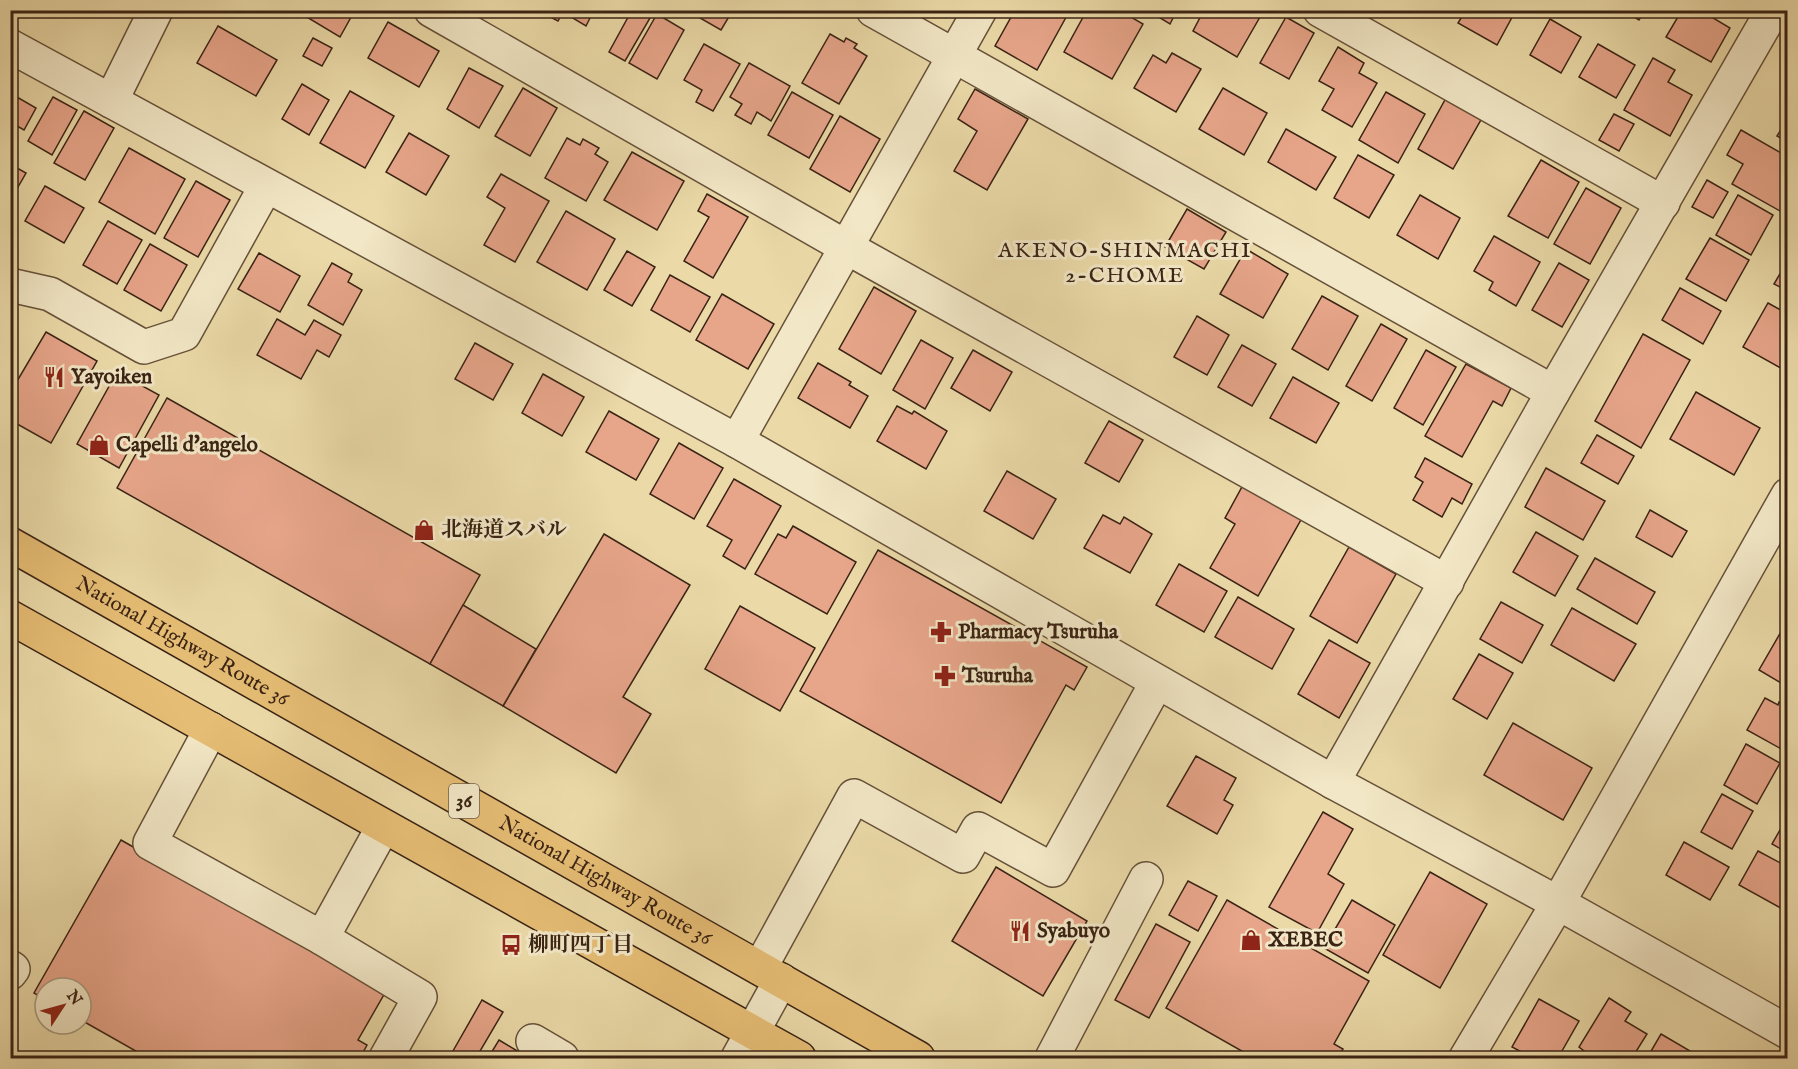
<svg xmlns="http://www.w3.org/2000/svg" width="1798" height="1069" font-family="'IM FELL English','Noto Serif JP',serif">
  <rect width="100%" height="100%" fill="#ebdaa8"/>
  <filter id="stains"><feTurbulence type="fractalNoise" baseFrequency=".00333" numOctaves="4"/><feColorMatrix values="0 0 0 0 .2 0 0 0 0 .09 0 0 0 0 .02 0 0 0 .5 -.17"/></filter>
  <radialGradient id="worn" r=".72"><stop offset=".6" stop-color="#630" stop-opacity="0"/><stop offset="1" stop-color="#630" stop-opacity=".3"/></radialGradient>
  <!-- building -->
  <g fill="#e7a58a" stroke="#3a2314" stroke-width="1.5">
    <polygon points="295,10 355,10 340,37"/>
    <polygon points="594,10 586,26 563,12 558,21 539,11"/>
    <polygon points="632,10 637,10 650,18 625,61 609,52"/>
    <polygon points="686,10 733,10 721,30"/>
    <polygon points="1015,10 1070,10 1037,70 995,46"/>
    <polygon points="1087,10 1119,10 1143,24 1112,79 1064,52"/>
    <polygon points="1147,10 1177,10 1170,24"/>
    <polygon points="1204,10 1264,10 1237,57 1193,31"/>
    <polygon points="1466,10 1516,10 1497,45 1458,23"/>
    <polygon points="1622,10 1645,10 1639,20"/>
    <polygon points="1682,10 1700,10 1730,28 1711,62 1666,37"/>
    <polygon points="657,14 684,30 657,79 629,63"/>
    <polygon points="1286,17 1314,33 1289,79 1260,63"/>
    <polygon points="1550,19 1581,37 1561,73 1530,55"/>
    <polygon points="388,22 439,51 419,87 368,58"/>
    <polygon points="218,26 277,60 256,96 197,63"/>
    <polygon points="830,34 844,42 846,38 857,44 854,48 867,56 839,104 802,83"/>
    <polygon points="313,38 332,48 322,66 303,56"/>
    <polygon points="704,44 740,64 713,111 696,102 702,90 684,80"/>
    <polygon points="1598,44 1635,65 1616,98 1579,77"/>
    <polygon points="1338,47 1364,63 1359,73 1377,83 1352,127 1322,110 1334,89 1319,81"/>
    <polygon points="1172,53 1201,69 1176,112 1134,88 1153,55 1166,63"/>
    <polygon points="1653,58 1675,70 1668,82 1692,95 1670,136 1624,110"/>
    <polygon points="749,63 790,86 771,121 757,112 751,124 735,115 742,104 730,97"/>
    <polygon points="469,68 503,86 479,128 447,109"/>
    <polygon points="302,84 329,100 309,135 282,119"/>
    <polygon points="523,88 557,108 530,156 495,136"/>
    <polygon points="1223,88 1267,113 1244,155 1199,129"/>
    <polygon points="975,89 1028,119 987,190 954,171 977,131 958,119"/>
    <polygon points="350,91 394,116 365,168 320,143"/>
    <polygon points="792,92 833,115 809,158 768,135"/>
    <polygon points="1386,92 1425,114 1398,163 1359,140"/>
    <polygon points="10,93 36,108 24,130 10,122"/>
    <polygon points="53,97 77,110 52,155 28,141"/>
    <polygon points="1446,98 1482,118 1453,169 1418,149"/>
    <polygon points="84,111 114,128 85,180 54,163"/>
    <polygon points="1614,114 1634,124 1619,151 1599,140"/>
    <polygon points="840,116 880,139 850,192 810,169"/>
    <polygon points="1788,118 1788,142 1777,136"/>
    <polygon points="1286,129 1336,157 1316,190 1268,162"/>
    <polygon points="1741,130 1788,157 1788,198 1780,211 1732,184 1743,164 1727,155"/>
    <polygon points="409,133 449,156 426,195 386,172"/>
    <polygon points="567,138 580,145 583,139 599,148 595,154 608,162 586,201 545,178"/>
    <polygon points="129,148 185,179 155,234 99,202"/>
    <polygon points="632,152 684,181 657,230 604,200"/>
    <polygon points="1358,155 1394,175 1369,218 1334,198"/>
    <polygon points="1541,160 1579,182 1548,238 1508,216"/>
    <polygon points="10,164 26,173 10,201"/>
    <polygon points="501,174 549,201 515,262 484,245 505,208 487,197"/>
    <polygon points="1707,180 1728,192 1713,218 1692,207"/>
    <polygon points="196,181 230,200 198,257 164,238"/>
    <polygon points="45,186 84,208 64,243 25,221"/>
    <polygon points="1586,188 1621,208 1590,264 1554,244"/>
    <polygon points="707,194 748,217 713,278 684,261 709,217 698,211"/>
    <polygon points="1420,195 1460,218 1438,259 1397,235"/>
    <polygon points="1738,195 1773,215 1751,255 1716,235"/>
    <polygon points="1187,209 1226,232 1204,269 1165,247"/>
    <polygon points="566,211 615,239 587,290 537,262"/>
    <polygon points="108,221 142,240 117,284 83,265"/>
    <polygon points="1494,236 1540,262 1516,306 1489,290 1493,282 1474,271"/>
    <polygon points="1710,238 1749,260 1726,301 1686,279"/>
    <polygon points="150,244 187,265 161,311 124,290"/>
    <polygon points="1246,249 1288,274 1263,318 1220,294"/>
    <polygon points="627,251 655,267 632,306 604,290"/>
    <polygon points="259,253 300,276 280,312 238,289"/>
    <polygon points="1788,260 1788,291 1774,284"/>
    <polygon points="332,263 352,274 348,282 362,290 343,325 308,305"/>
    <polygon points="1559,263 1589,280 1562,327 1532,310"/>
    <polygon points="670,275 710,297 690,332 651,310"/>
    <polygon points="874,287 916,311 881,374 839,349"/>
    <polygon points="1680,288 1721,311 1703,344 1662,320"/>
    <polygon points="722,294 774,324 748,369 696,340"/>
    <polygon points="1322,296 1358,316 1328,370 1292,349"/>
    <polygon points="1768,303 1788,314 1788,372 1743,347"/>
    <polygon points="1197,316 1229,335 1207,375 1174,357"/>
    <polygon points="277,319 305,335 314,320 341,335 329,357 317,350 301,379 257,355"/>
    <polygon points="1381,324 1407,339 1372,401 1346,386"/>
    <polygon points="46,332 97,361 51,443 10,420 10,393"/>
    <polygon points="1643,334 1690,360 1641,448 1595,421"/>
    <polygon points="921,340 953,358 925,409 893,390"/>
    <polygon points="475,343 513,364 493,400 455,379"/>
    <polygon points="1242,345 1276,364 1252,406 1218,387"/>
    <polygon points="973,350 1012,372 990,411 951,388"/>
    <polygon points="1426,350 1456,367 1423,425 1394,408"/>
    <polygon points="818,363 851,382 849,385 868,396 850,428 798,398"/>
    <polygon points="1466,364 1511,388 1502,406 1493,401 1462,457 1425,436"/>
    <polygon points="117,372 159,395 119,468 77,444"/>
    <polygon points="543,374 584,397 562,436 522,413"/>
    <polygon points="1293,377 1339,403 1316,443 1270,418"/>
    <polygon points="1696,392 1760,428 1734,475 1670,439"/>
    <polygon points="167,398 480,575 430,664 117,488"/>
    <polygon points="897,406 912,414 914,411 947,431 926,469 877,441"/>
    <polygon points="609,411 659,439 636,480 586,452"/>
    <polygon points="1109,421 1143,440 1119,482 1085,463"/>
    <polygon points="1597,435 1634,456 1618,484 1581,463"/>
    <polygon points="679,443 723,468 694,519 650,494"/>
    <polygon points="1425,458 1472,484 1462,504 1452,498 1442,517 1413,500 1423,482 1415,477"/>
    <polygon points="1546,468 1605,501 1583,540 1525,507"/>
    <polygon points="1007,471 1056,499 1033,539 984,511"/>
    <polygon points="734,479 781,506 745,569 723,556 732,540 707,526"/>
    <polygon points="1243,485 1302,518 1258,596 1210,568 1235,524 1225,518"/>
    <polygon points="1650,510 1687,531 1672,557 1636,537"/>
    <polygon points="1103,515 1120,524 1124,517 1152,534 1130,573 1084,548"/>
    <polygon points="793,526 856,562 827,614 755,574 778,534 786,538"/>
    <polygon points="1536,532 1578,556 1555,596 1513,572"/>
    <polygon points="604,534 690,585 623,697 651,714 616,773 503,706"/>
    <polygon points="1349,547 1396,574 1357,643 1310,616"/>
    <polygon points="878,550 1087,667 1074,690 1066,685 1001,803 800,691"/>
    <polygon points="1595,558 1655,592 1637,624 1577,589"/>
    <polygon points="1179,564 1227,591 1204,632 1156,605"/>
    <polygon points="1238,597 1294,629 1272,669 1215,637"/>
    <polygon points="1501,602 1543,625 1522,663 1480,639"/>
    <polygon points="463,605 536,649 503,706 430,664"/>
    <polygon points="740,606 815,648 780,711 705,669"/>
    <polygon points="1572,608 1636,644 1614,681 1551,645"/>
    <polygon points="1782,630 1788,634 1788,687 1759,670"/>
    <polygon points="1329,640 1370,663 1339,718 1298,694"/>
    <polygon points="1479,654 1513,673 1487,719 1453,699"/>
    <polygon points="1765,698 1778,705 1779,702 1788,706 1788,746 1785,751 1747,730"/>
    <polygon points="1513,723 1592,768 1563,820 1484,775"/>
    <polygon points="1746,744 1780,763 1757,804 1724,785"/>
    <polygon points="1196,756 1236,778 1224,800 1233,805 1217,834 1167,806"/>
    <polygon points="1722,794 1753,811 1732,849 1701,832"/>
    <polygon points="1323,812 1353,829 1328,874 1344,884 1317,933 1269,907"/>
    <polygon points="1788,816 1788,853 1772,844"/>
    <polygon points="121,840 386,991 358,1040 367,1045 360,1058 148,1058 81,1020 81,988 45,988 45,1000 34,993"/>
    <polygon points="1684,842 1729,867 1710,900 1666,875"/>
    <polygon points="1758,851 1788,867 1788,912 1739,885"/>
    <polygon points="996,867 1087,921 1043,996 952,941"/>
    <polygon points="1430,872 1487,904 1440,988 1383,955"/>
    <polygon points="1188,881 1217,896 1198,931 1169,915"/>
    <polygon points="1227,900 1369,981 1334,1044 1343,1049 1337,1058 1254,1058 1166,1008"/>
    <polygon points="1352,900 1395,925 1368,973 1324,948"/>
    <polygon points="1156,924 1190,942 1149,1018 1115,1000"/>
    <polygon points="1609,998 1631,1012 1625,1021 1647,1034 1632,1058 1579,1058 1584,1051 1579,1047"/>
    <polygon points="1539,999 1579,1021 1558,1058 1533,1058 1512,1047"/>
    <polygon points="482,1000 503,1012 476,1058 449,1058"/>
    <polygon points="1661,1034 1697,1055 1696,1058 1647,1058"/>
    <polygon points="499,1040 529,1058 488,1058"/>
  </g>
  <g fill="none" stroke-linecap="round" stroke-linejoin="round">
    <defs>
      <g id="minor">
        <polyline points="431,10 846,247 1447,582"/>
        <polyline points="873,10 1553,392"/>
        <polyline points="1320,10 1663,203"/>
        <polyline points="10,46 737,441 1333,782 1558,903 1788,1032"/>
        <polyline points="111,101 156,10"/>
        <polyline points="10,285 50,294 144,347 184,334 266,186"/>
        <polyline points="737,441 980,10"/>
        <polyline points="211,729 150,843 322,938 383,827"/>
        <polyline points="1333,782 1553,392 1773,10"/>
        <polyline points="322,938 420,997 386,1058"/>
        <polyline points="10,967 13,969 10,973"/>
        <polyline points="760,968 854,796 963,856 978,829 1053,870 1157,682"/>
        <polyline points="533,1041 562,1058"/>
        <polyline points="738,1058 781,980"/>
        <polyline points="1052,1058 1146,879"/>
        <polyline points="1466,1058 1558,903 1788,495"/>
      </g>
      <g id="highway">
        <path id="s1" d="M10,544L918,1058"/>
        <polyline points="10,617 799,1058"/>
      </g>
    </defs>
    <!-- minor casing -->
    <use href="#minor" stroke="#665139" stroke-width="36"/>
    <!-- highway casing -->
    <use href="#highway" stroke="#3a2314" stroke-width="36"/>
    <!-- minor -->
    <use href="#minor" stroke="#f2e7c6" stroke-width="33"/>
    <!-- highway -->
    <use href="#highway" stroke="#e6bd74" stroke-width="33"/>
  </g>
  <!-- icons -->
  <defs>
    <symbol id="restaurant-bare" viewBox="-9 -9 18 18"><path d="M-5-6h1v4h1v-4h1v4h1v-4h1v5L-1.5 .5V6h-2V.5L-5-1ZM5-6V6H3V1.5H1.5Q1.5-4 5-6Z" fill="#8f2418" stroke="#f2e7c6" stroke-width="2.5" paint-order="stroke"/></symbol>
    <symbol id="shop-bare" viewBox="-9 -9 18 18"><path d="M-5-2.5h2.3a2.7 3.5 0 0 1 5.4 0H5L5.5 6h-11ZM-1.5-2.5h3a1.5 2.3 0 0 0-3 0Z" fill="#8f2418" stroke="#f2e7c6" stroke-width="2.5" paint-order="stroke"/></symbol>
    <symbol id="pharmacy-bare" viewBox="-9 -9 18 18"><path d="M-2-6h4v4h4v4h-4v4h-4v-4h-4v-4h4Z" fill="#8f2418" stroke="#f2e7c6" stroke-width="2.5" paint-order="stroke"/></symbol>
    <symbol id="bus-bare" viewBox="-9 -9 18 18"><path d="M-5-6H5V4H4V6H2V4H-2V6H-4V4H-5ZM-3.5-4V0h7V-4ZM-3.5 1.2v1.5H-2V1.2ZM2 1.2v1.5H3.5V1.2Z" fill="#8f2418" stroke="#f2e7c6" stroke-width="2.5" paint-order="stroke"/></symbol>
  </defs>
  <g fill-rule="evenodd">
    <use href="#restaurant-bare" x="39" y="362" width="30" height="30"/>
    <use href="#shop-bare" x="84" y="430" width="30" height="30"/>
    <use href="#shop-bare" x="409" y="515" width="30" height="30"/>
    <use href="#pharmacy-bare" x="926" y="617" width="30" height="30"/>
    <use href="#pharmacy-bare" x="930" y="661" width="30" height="30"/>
    <use href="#restaurant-bare" x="1005" y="916" width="30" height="30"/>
    <use href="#shop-bare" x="1236" y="925" width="30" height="30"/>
    <use href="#bus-bare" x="496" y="930" width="30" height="30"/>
  </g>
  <g text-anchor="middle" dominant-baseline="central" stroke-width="6" stroke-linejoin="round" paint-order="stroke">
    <!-- shield labels -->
    <rect fill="#f2e7c6" stroke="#715e49" stroke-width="1.5" x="449" y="784" width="30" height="34" rx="4.5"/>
    <g font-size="20" font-weight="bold" fill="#3a2314">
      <text x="464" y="801">36</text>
    </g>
    <!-- poi labels -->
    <g font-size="21" font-weight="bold" fill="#3a2314" stroke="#f2e7c6" text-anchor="start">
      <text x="71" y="377">Yayoiken</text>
      <text x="116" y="445">Capelli d'angelo</text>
      <text x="441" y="530">北海道スバル</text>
      <text x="958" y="632">Pharmacy Tsuruha</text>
      <text x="962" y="676">Tsuruha</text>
      <text x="1037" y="931">Syabuyo</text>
      <text x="1268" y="940">XEBEC</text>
      <text x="528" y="945">柳町四丁目</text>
    </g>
    <!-- street labels -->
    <g font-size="21" fill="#3a2314" stroke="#f2e7c6">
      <text stroke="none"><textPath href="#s1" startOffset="198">National Highway Route 36</textPath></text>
      <text stroke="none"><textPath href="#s1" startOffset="684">National Highway Route 36</textPath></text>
    </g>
    <!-- neighbourhood labels -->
    <g font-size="22" letter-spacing="1.5" fill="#3a2314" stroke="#f2e7c6">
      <text x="1125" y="251">AKENO-SHINMACHI<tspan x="1125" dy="25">2-CHOME</tspan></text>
    </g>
  </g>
  <!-- margin -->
  <rect width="1798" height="1069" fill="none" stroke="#ebdaa8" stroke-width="36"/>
  <rect x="12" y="12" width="1774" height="1045" fill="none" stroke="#3a2314" stroke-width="3"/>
  <rect x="18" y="18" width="1762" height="1033" fill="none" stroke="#3a2314" stroke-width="1.5"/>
  <!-- north arrow -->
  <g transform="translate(63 1006) rotate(54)"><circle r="28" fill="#f2e7c6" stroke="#a8997f" stroke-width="1.5"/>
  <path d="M0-4.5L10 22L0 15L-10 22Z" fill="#8f2418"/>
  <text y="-9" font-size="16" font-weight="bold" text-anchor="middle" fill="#3a2314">N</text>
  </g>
  <rect width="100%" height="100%" filter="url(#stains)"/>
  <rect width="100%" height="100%" fill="url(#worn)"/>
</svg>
